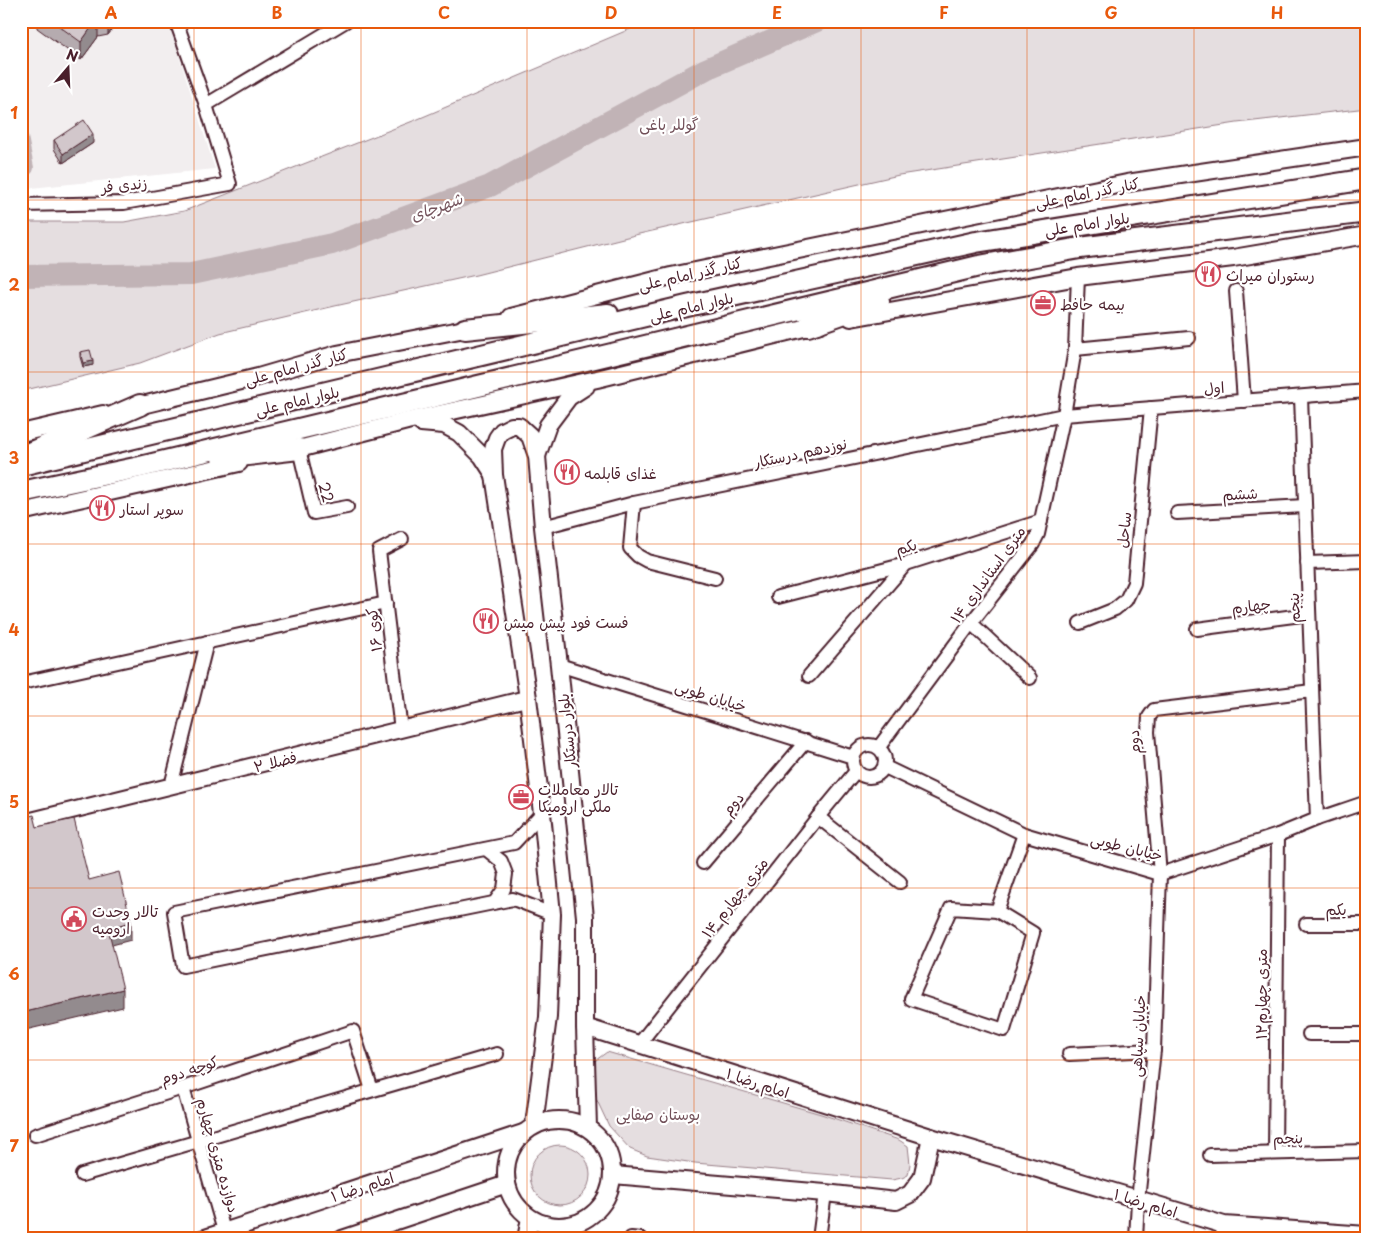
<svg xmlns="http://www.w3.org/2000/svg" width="1388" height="1260" font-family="'Playpen Sans','Playpen Sans Arabic',sans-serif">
  <rect width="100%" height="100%" fill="#fff"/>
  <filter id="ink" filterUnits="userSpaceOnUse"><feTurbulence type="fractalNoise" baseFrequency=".02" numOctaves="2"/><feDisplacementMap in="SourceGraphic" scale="10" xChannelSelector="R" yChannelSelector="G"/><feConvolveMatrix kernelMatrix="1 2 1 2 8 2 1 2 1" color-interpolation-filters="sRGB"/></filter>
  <g filter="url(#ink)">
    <!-- built -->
    <polygon fill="#f2eeef" points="21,21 168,21 215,169 31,188 21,111"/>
    <!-- green -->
    <g fill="#e5dee0" stroke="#987e86">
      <polygon points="649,21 1367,21 1367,108 1237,123 899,175 639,234 476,275 335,306 220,333 140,363 21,391 21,222 124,222 184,211 418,119"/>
      <polygon points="607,1052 821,1114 899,1140 908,1146 910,1164 908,1175 902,1178 892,1180 695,1163 647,1156 630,1149 609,1126 593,1092 590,1069 596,1060"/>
      <circle cx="560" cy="1175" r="30"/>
    </g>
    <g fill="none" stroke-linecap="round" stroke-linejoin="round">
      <!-- canal -->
      <g stroke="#c1b3b6" stroke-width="14">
        <polyline points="21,137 27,168"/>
        <polyline points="21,265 23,276"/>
      </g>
      <!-- river -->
      <polyline stroke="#c1b3b6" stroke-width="22" points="21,276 191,274 332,244 490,186 706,69 817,21"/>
      <defs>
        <g id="minor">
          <polyline points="206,105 346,21"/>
          <polyline points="21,205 124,203 230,184 206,105 176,21"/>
          <polyline points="1236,291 1244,401"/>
          <polyline points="1075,349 1189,338"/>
          <polyline points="1301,397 1317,819"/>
          <polyline points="299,449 314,513 347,507"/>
          <polyline points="634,503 630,548 638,556 647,561 715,578"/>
          <polyline points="1177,513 1305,506"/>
          <polyline points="543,527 634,503 1064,415 1367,391"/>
          <polyline points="1307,563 1367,561"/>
          <polyline points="778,597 906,564 1041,521"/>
          <polyline points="971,623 1030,678"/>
          <polyline points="1080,623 1115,609 1126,600 1134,583 1151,408"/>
          <polyline points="1197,629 1309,614"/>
          <polyline points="559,665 853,757"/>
          <polyline points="809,676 906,564"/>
          <polyline points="22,683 386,603"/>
          <polyline points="401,730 379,551 402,539"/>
          <circle cx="869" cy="761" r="16"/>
          <polyline points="879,747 971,623 1033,544 1038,534 1064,415 1075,349 1078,277"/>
          <polyline points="885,767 1024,834 1160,874 1278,835 1317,819 1367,802"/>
          <polyline points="171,786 207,642"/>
          <polyline points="542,813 514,843 174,912 183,966 513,899 552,914"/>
          <polyline points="818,817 900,882"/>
          <polyline points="486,849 501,861 506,874 504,889 495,902"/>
          <polyline points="703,863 806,741"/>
          <polygon points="951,908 997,911 1033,933 1004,1030 911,999"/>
          <polyline points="997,911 1024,834"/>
          <polyline points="1306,924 1367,924"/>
          <polyline points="1309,1034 1367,1034"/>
          <polyline points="639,1044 818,817 856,771"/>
          <polyline points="1069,1054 1154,1050"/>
          <polyline points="183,1088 224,1231"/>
          <polyline points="35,1135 183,1088 353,1031 372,1090"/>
          <polyline points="1275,1153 1278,835"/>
          <polyline points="1210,1155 1367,1151"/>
          <polyline points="82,1175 497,1054"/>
          <polyline points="631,1238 641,1239"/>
          <polyline points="819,1239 825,1193"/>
          <polyline points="1136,1239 1138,1200 1154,1050 1160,874 1148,732 1149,717 1154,710 1312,691"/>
        </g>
        <g id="tertiary">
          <polyline points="21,823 528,698"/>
          <polyline points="1224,1239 1224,1225"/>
        </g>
        <g id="secondary">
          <polyline points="511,317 671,276 1127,183 1367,147"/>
          <polyline points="851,318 1078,277 1233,258 1367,235"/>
          <polyline points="130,408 258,377 337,354 475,327"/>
          <polyline points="421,423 444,425 459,433 482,456 493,473"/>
          <polyline points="21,433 103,414"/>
          <polyline points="287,452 407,421 597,379 820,324"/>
          <polyline points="537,456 548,425 569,397 586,386"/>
          <polyline points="21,512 239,463"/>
          <polyline points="585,1027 931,1137 1224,1225 1367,1235"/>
          <circle cx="559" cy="1173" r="53"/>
          <polyline points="534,1125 548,1017 552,914 542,813 528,698 494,475 493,449 497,438 502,431 512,426 519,426 530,436 537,456 543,527 559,665 585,917 585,1027 588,1127"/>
          <polyline points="613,1175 825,1193 896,1201 910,1194 922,1178 931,1137"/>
          <polyline points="202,1239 523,1133"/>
          <polyline points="342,1239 507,1184"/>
          <polyline points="526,1239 530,1218"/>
        </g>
        <g id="trunk">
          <polyline points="808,326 879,301"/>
          <polyline points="465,329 608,314"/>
          <polyline points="25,455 140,405"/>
          <polyline points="222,458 299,449"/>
          <polyline points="21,465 687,306 976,242 1367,179"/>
          <polyline points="21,492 140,467 979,266 1080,248 1367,212"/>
        </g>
      </defs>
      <!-- minor casing -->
      <use href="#minor" stroke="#4a1f2b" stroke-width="16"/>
      <!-- tertiary casing -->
      <use href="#tertiary" stroke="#4a1f2b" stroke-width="19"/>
      <!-- secondary casing -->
      <use href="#secondary" stroke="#4a1f2b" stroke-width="20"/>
      <!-- trunk casing -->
      <use href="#trunk" stroke="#4a1f2b" stroke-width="24"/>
      <!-- minor -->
      <use href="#minor" stroke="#fff" stroke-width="12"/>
      <!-- tertiary -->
      <use href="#tertiary" stroke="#fff" stroke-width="15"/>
      <!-- secondary -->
      <use href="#secondary" stroke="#fff" stroke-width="16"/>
      <!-- trunk -->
      <use href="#trunk" stroke="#fff" stroke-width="20"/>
    </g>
    <!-- wall -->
    <g fill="#b5abaf" stroke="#4a1f2b">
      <polygon points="37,21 143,21 114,27 108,35 98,37 81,60 37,28"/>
      <polygon points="54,140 93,143 63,163 54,149"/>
      <polygon points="80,352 93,365 83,367 80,357"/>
    </g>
    <!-- shaded-wall -->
    <g fill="#938b8e" stroke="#4a1f2b">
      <polygon points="96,21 98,21 98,37 81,60 81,42"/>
      <polygon points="108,21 114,21 114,27 108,35"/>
      <polygon points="93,134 93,143 63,163 63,154"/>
      <polygon points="93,361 93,365 83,367 83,363"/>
      <polygon points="131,922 131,940 108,946 108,928"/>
      <polygon points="123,989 123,1007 21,1031 21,1013"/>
    </g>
    <!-- building -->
    <g fill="#d2c7cb" stroke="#4a1f2b">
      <polygon points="52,21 96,21 81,42"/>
      <polygon points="84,120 93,134 63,154 54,140"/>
      <polygon points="90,350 93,361 83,363 80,352"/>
      <polygon points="34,815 37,827 74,819 89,880 119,872 131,922 108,928 123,989 21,1013 21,818"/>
    </g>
  </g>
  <!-- grid -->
  <path fill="none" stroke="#e8590c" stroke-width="1" stroke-opacity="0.55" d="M194,21V1239M361,21V1239M527,21V1239M694,21V1239M861,21V1239M1027,21V1239M1194,21V1239M21,200H1367M21,372H1367M21,544H1367M21,716H1367M21,888H1367M21,1060H1367"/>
  <!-- icons -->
  <defs>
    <symbol id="restaurant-ring" viewBox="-11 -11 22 22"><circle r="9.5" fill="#fff" stroke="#d1495b" stroke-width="1.5"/><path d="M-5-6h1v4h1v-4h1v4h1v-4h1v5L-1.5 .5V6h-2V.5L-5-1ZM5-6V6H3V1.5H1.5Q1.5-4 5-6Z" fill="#d1495b"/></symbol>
    <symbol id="office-ring" viewBox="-11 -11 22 22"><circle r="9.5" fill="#fff" stroke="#d1495b" stroke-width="1.5"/><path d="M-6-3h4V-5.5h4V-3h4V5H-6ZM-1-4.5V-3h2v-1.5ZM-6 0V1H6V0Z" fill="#d1495b"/></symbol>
    <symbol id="civic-ring" viewBox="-11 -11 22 22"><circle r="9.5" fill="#fff" stroke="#d1495b" stroke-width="1.5"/><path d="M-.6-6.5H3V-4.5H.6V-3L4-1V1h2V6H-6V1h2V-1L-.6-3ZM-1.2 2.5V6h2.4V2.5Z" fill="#d1495b"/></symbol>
  </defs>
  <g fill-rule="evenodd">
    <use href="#restaurant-ring" x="1194" y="260" width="28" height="28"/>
    <use href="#office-ring" x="1029" y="289" width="28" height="28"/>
    <use href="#restaurant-ring" x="553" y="458" width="28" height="28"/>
    <use href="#restaurant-ring" x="88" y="494" width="28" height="28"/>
    <use href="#restaurant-ring" x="472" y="607" width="28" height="28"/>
    <use href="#office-ring" x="507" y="783" width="28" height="28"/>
    <use href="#civic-ring" x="60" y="905" width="28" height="28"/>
  </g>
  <g text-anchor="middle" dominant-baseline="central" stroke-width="4.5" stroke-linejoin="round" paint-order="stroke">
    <!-- park labels -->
    <g font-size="15" fill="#714f58" stroke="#fff">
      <text x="669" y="123">گوللر باغی</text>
      <text x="658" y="1113">بوستان صفایی</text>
    </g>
    <!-- street labels -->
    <g font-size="15" fill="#4a1f2b" stroke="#fff">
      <text transform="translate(124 184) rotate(-6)">زندی فر</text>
      <text transform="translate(1087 192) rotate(-11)">کنار گذر امام علی</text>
      <text transform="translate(1087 223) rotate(-9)">بلوار امام علی</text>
      <text transform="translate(690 273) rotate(-13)">کنار گذر امام علی</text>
      <text transform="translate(691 306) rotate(-13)">بلوار امام علی</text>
      <text transform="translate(296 366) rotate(-15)">کنار گذر امام علی</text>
      <text transform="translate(1214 387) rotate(-5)">اول</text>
      <text transform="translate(297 400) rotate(-13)">بلوار امام علی</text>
      <text transform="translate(800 452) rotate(-12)">نوزدهم درستکار</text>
      <text transform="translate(327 492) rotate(74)">22</text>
      <text transform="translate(1240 493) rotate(-3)">ششم</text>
      <text transform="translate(1123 530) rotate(-84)">ساحل</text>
      <text transform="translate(906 546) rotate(-16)">یکم</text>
      <text transform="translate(987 574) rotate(-54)">۱۴ متری استانداری</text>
      <text transform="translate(1251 605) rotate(-7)">چهارم</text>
      <text transform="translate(1293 608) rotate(-92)">پنجم</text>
      <text transform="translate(373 630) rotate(-97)">کوی ۱۶</text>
      <text transform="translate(711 695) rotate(17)">خیابان طوبی</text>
      <text transform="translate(566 731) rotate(-96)">بلوار درستکار</text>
      <text transform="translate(1133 742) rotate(-93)">دوم</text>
      <text transform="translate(275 761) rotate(-14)">فضلا ۲</text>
      <text transform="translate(732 803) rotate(-50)">دوم</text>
      <text transform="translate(1127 846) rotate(14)">خیابان طوبی</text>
      <text transform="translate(734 897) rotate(-52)">۱۴ متری چهارم</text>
      <text x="1336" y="908">یکم</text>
      <text transform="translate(1260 994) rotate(-90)">۱۲متری چهارم</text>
      <text transform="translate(1137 1036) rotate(-87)">خیابان سپاهی</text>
      <text transform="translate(189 1069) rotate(-18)">کوچه دوم</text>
      <text transform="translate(758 1082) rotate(18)">امام رضا ۱</text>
      <text transform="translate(1288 1137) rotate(-1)">پنجم</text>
      <text transform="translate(219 1155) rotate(74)">دوازده متری چهارم</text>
      <text transform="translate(362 1186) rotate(-18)">امام رضا ۱</text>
      <text transform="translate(1146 1202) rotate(17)">امام رضا ۱</text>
    </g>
    <!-- poi labels -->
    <g font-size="15" fill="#4a1f2b" stroke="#fff" text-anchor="start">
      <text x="1226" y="274">رستوران میراث</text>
      <text x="1060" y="303">بیمه حافط</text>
      <text x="584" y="472">غذای قابلمه</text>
      <text x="120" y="508">سوپر استار</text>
      <text x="504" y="621">فست فود پیش میش</text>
      <text x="538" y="788">تالار معاملات<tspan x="538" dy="17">ملکی ارومیکا</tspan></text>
      <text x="92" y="910">تالار وحدت<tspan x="92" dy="17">ارومیه</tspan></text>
    </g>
    <!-- water labels -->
    <g font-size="16" font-style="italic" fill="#74535c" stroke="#fff">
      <text transform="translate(436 206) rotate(-20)">شهرچای</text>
    </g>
  </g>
  <!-- margin -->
  <rect width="1388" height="1260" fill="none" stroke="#fff" stroke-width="55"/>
  <!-- north arrow -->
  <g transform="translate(68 68) rotate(19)" stroke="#ffffff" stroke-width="4" paint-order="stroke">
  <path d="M0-4L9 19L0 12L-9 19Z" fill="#4a1f2b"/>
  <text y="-8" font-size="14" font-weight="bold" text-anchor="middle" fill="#4a1f2b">N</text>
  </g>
  <rect x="28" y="28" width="1332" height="1204" fill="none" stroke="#e8590c" stroke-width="2"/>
  <g font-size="16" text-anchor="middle" font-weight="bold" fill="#e8590c">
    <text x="111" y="19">A</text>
    <text x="277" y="19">B</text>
    <text x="444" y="19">C</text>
    <text x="611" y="19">D</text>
    <text x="777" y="19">E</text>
    <text x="944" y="19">F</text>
    <text x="1111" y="19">G</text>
    <text x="1277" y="19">H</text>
    <text x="14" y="119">1</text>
    <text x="14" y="291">2</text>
    <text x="14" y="464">3</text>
    <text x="14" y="636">4</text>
    <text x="14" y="808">5</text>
    <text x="14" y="980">6</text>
    <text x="14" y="1152">7</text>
  </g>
</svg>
